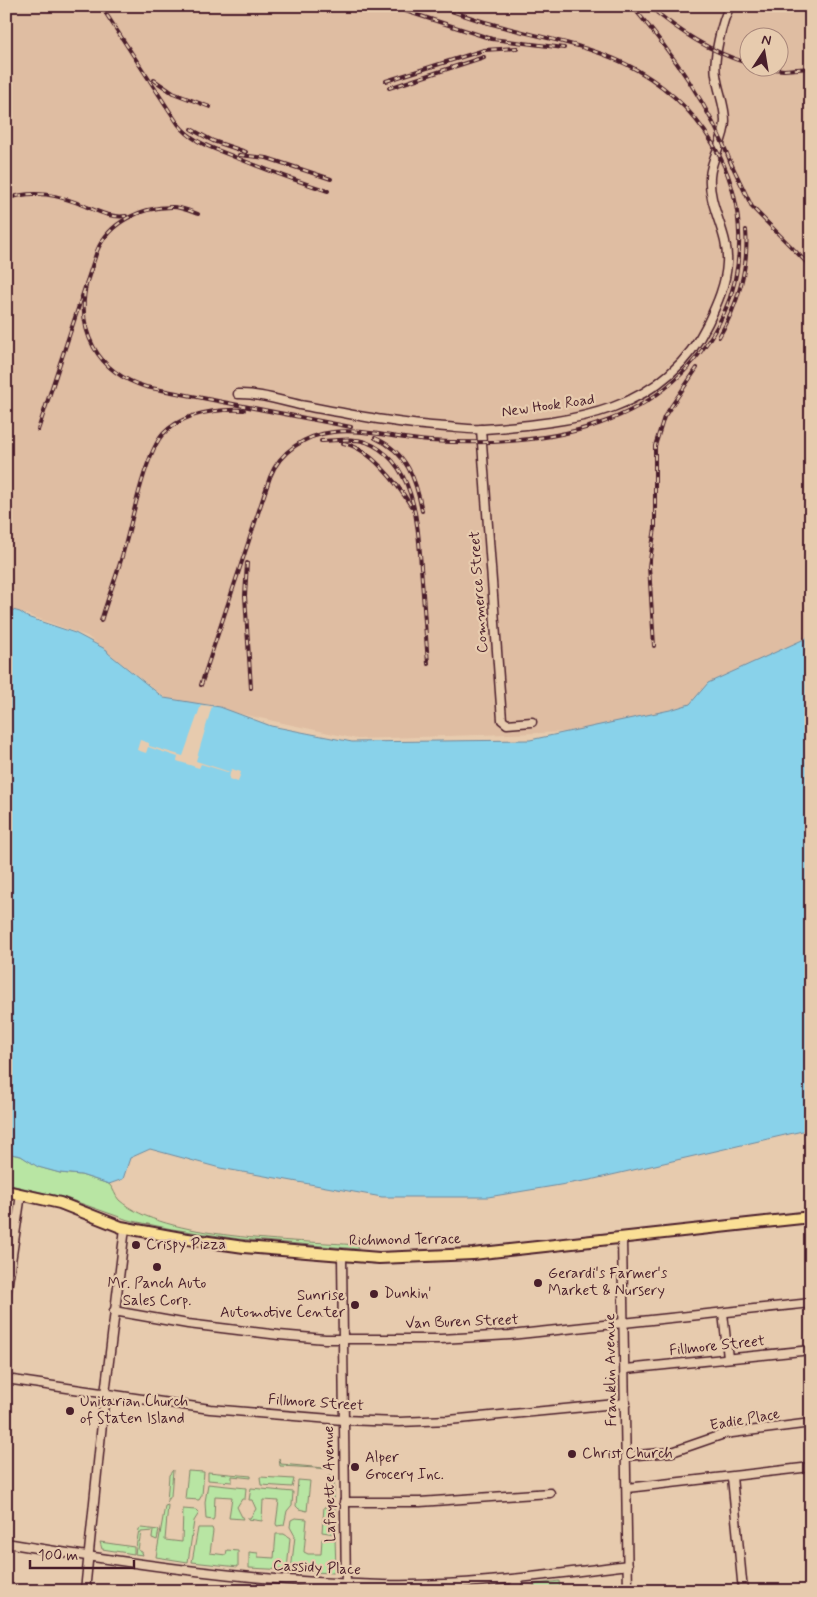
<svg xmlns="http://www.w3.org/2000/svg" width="817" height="1597" font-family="Mynerve,sans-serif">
  <rect width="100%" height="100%" fill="#e7cbae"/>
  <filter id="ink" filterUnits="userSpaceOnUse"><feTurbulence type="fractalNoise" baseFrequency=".02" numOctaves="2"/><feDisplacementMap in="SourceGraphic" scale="10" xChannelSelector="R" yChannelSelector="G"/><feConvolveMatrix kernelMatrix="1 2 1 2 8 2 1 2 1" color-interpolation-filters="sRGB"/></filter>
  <g filter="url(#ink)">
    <!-- built -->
    <path fill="#dfbda2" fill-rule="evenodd" d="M6,6H811V636L708,683L690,704L596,731L357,739L166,698L87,636L6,607ZM750,38H780V68H750Z"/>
    <!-- green -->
    <g fill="#b8e5a3" stroke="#818267">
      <path d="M6,1153L21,1156L39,1167L60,1173L81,1175L109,1184C114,1189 115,1196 119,1200C164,1240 296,1240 357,1245L359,1249L239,1239L172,1229L128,1220L63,1197L6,1184Z"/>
      <polygon points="279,1458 281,1464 334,1469 280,1466"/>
      <polygon points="173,1470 171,1496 167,1502 169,1475"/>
      <polygon points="188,1471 204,1472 202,1495 199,1500 185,1499"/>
      <polygon points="208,1472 251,1476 251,1478 232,1476 232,1482 208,1480"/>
      <polygon points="328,1476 334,1476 334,1498 325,1497"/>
      <polygon points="260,1477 294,1479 292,1487 261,1485"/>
      <polygon points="298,1480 310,1481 307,1511 299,1509 296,1506"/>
      <polygon points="208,1484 246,1488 245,1499 242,1499 237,1507 243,1519 229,1518 232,1497 215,1496 214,1518 213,1520 206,1519 205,1502"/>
      <polygon points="251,1488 293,1492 292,1505 287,1511 284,1525 277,1526 276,1524 279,1501 263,1500 262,1521 248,1519 247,1518 250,1518 256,1509 252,1500 249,1500"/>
      <polygon points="168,1505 165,1540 182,1542 183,1509 196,1510 199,1513 194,1521 188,1562 156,1557 165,1506"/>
      <polygon points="324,1507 335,1507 335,1534 322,1532"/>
      <polygon points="295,1518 307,1519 304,1552 308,1554 321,1554 322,1539 335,1537 336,1571 333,1573 291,1571 295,1536 290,1527 291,1520"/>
      <polygon points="141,1528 159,1530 157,1540 152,1538 153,1531 141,1532 138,1550 142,1552 143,1555 135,1554 139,1529"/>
      <polygon points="198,1528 212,1528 213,1531 210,1553 226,1555 227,1550 238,1551 238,1567 192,1562"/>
      <polygon points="276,1534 284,1534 290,1538 287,1570 249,1568 249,1552 258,1553 258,1557 274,1558"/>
      <polygon points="100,1542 134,1547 134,1554 102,1549"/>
      <polygon points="559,1581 560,1591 526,1590 537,1584"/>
    </g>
    <!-- water -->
    <polygon fill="#89d2ea" stroke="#708a9e" points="6,608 20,612 27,617 75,633 107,650 108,653 164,698 220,707 271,726 352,742 530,740 670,710 690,704 708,683 811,636 811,1129 590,1180 488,1197 382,1197 220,1168 150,1149 130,1158 123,1179 109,1184 81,1175 60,1173 38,1167 21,1156 6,1153"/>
    <!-- pier -->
    <polygon fill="#e7cbae" points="201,705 212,706 196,761 230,772 232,769 241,772 238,782 229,779 230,773 201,764 199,768 177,761 178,757 148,747 146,753 137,750 140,740 149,743 149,746 183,756"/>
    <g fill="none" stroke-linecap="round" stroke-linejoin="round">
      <defs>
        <g id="minor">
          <path d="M238,394C258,393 281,401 300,405C349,414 397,424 446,427C459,428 472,430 484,429C573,422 664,413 708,323C717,304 726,284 727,263C729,233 708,207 710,177C711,157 725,140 725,121C725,105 718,91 716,75C713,59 722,20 730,6"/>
          <polyline points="481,429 502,720 507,724 532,722"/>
          <polyline points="622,1239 628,1591"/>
          <polyline points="342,1257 346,1591"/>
          <polyline points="6,1296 21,1194"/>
          <polyline points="114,1311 188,1324 279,1335 325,1339 441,1339 510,1335 811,1303"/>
          <polyline points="723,1313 728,1358"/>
          <polyline points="626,1369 811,1350"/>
          <polyline points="6,1379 210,1409 343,1420 399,1422 449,1420 626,1403"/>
          <polyline points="626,1456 672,1452 724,1434 811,1423"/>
          <polyline points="732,1477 743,1591"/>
          <polyline points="627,1488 811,1467"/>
          <polyline points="344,1502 420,1502 550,1493"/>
          <path d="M6,1543C131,1564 256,1582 383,1585C465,1587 547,1575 628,1565"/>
          <polyline points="85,1591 105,1394 125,1228"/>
          <polyline points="511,1591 520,1579"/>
        </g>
        <polyline id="major" points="6,1191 60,1203 121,1227 181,1238 244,1247 379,1258 473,1254 811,1217"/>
      </defs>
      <!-- minor casing -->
      <use href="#minor" stroke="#4a1f2b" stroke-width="11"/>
      <!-- major casing -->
      <use href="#major" stroke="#4a1f2b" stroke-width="14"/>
      <!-- minor -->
      <use href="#minor" stroke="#e7cbae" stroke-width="8"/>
      <!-- major -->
      <use href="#major" stroke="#fadf96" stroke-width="10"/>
      <defs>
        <g id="rail">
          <path d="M101,6L178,124C194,144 214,148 237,158C267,170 297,181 328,191"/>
          <polyline points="390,6 492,39 564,48"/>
          <path d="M632,6C673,54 710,106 732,166"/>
          <path d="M649,6C680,32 710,52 750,64"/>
          <polyline points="762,68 784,70 811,68"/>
          <polyline points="154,80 173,93 210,107"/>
          <polyline points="386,81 484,50 517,48"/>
          <polyline points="389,88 484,57"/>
          <polyline points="191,129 213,141 246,152"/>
          <polyline points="239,155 267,158 331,179"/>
          <polyline points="730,161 752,207 811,267"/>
          <path d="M6,199C34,189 59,195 85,206C99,212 111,218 126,216"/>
          <path d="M87,281C75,331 97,372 146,387L351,427"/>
          <path d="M719,337C738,305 749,267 746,230"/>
          <path d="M38,430L97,251C109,222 141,207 172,207C181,207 190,211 198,214"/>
          <path d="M375,438C407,452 416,479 422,511"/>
          <path d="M321,441C335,441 352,437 366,442C419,463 418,533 422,580C424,608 426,636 428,664"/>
          <path d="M343,443C370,448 397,483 411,506"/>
          <polyline points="247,563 245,596 251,688"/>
          <path d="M101,621C108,597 118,573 124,549C132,522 145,454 163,434C183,413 216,409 244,410"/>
          <polyline points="654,646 649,566 655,528 655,446 664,417 697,368"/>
          <path d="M201,685L270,477C280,451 306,435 333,432C361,428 400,439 430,441C545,448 668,430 723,315C746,266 744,205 720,157C701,119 673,91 637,70C595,46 542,38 496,25C476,20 457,13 438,6"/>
        </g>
      </defs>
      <!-- rail casing -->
      <use href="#rail" stroke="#4a1f2b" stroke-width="4"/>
      <!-- rail -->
      <use href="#rail" stroke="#e7cbae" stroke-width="2" stroke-dasharray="5.5" stroke-linecap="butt"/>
    </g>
  </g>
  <!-- markers -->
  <g fill="#4a1f2b" stroke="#e7cbae" stroke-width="2">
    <circle cx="136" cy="1245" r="5"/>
    <circle cx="157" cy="1267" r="5"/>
    <circle cx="538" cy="1283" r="5"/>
    <circle cx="374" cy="1294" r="5"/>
    <circle cx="355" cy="1305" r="5"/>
    <circle cx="70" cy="1411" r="5"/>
    <circle cx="572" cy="1454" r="5"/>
    <circle cx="355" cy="1467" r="5"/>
  </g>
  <g text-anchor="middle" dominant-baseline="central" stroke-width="4.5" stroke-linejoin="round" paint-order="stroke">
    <!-- street labels -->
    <g font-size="15" fill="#4a1f2b" stroke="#e7cbae">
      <text transform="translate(548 406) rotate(-8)">New Hook Road</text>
      <text transform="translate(479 592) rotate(-94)">Commerce Street</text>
      <text transform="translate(405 1240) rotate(-1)">Richmond Terrace</text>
      <text transform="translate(462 1322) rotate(-2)">Van Buren Street</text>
      <text transform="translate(717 1346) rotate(-6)">Fillmore Street</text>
      <text transform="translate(611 1370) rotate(-91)">Franklin Avenue</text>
      <text transform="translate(316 1403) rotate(4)">Fillmore Street</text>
      <text transform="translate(745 1420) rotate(-10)">Eadie Place</text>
      <text transform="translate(330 1484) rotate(-91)">Lafayette Avenue</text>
      <text transform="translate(317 1568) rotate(3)">Cassidy Place</text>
    </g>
    <!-- poi labels -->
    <g font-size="15" fill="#4a1f2b" stroke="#e7cbae" text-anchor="start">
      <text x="146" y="1245">Crispy Pizza</text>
      <text x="548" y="1274">Gerardi's Farmer's<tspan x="548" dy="17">Market &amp; Nursery</tspan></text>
      <text x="157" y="1284" text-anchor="middle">Mr. Panch Auto<tspan x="157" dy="17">Sales Corp.</tspan></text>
      <text x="384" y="1294">Dunkin'</text>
      <text x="345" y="1296" text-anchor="end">Sunrise<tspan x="345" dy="17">Automotive Center</tspan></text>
      <text x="80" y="1402">Unitarian Church<tspan x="80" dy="17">of Staten Island</tspan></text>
      <text x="582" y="1454">Christ Church</text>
      <text x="365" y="1458">Alper<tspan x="365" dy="17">Grocery Inc.</tspan></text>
    </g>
  </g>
  <!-- margin -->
  <rect width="817" height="1597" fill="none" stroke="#e7cbae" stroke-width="25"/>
  <rect x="12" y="12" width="792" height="1572" fill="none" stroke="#4a1f2b" stroke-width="2" filter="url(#ink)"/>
  <!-- north arrow -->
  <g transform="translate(764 52) rotate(12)"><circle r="24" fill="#e7cbae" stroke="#a8867a"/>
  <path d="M0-4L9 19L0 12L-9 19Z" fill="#4a1f2b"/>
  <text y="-8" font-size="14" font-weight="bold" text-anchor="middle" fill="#4a1f2b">N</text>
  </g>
  <!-- scale -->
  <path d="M30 1560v8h104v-8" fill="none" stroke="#4a1f2b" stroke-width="2.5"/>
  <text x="38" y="1560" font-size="15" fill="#4a1f2b" stroke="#e7cbae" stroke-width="4" paint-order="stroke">100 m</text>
</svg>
